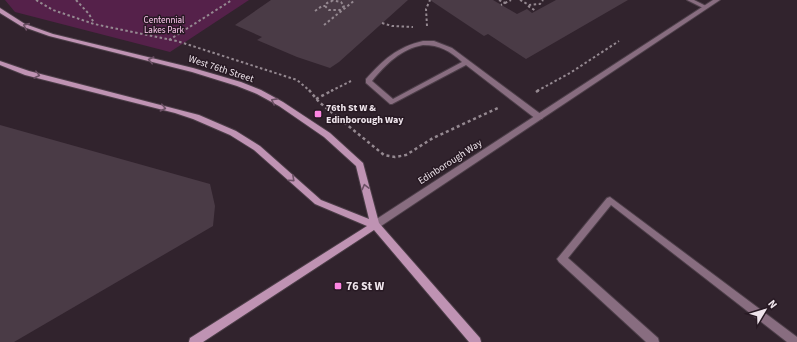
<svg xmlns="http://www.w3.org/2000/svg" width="797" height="342" font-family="'Source Sans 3',sans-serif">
  <rect width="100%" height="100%" fill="#31232d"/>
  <!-- green -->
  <polygon fill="#55214a" points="5,0 249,0 170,52 15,12"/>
  <!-- building -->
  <g fill="#4a3b46">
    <polygon points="271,0 408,0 339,62 330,68 297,57 257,40 262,37 235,25"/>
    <polygon points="430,0 493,0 517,14 527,9 532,13 556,0 628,0 526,59 488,34 484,36"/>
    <polygon points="0,125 210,184 215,206 213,226 14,342 0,342"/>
  </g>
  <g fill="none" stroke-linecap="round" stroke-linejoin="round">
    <defs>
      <g id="lane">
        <polygon points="687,0 694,0 708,7 703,8"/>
        <path d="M423,41H434L452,48L542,115L543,117L542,119H536L466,65L392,104H390L366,83V79C383,60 397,47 423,41ZM423,45C440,45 450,51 462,62L393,99L372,81C386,64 401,49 423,45Z"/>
        <polygon points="610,197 797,337 797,342 787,342 611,205 568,258 658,338 659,342 646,342 559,262 557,259 607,198"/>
      </g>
      <polygon id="street" points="713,0 720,0 378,228 375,229 372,228 371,225 372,222"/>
      <polygon id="secondary" points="0,8 25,24 53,34 193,68 241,82 261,90 283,102 330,133 363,163 379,223 480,338 481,342 469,342 374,230 203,342 189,342 190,338 367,226 315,204 254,150 230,135 193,119 175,113 25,75 0,65 0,61 29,71 199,115 236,131 260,146 321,200 369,219 356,166 324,137 279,106 257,94 237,86 192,72 49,36 21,26 0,13"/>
    </defs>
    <!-- lane casing -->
    <use href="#lane" stroke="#4c3e48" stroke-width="2"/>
    <!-- street casing -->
    <use href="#street" stroke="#4c3e48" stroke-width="2"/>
    <!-- secondary casing -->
    <use href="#secondary" stroke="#4c3e48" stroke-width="2"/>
    <!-- path-far1 -->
    <g stroke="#958991" stroke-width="2" stroke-dasharray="2.5 2.5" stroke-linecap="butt">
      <polyline points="36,0 53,10 94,24 177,41 297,80 310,91"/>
      <polyline points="76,0 89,14 94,23"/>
      <polyline points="331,0 341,2 344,6 340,10 329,10 325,6 327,3 332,1"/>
      <polyline points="499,0 505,3 501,5"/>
      <polyline points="520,0 529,5 540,4 543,0"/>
      <polyline points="505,3 511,0"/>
      <polyline points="528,6 536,11"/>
      <polyline points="315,11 322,6 325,6"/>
      <polyline points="382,23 392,26 413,27"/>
      <polyline points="324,25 355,0"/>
      <polyline points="427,26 426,9 430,0"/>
      <polyline points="169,40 232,0"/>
      <polyline points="331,91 351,81"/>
      <polyline points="537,91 570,73 619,41"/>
    </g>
    <!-- path -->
    <g stroke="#958991" stroke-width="2.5" stroke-dasharray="3 3" stroke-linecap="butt">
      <polyline points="309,90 319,102 384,155 395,157 406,155 433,138 498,108"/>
      <polyline points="536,92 539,90"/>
      <polyline points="316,99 333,90"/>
    </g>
    <!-- lane -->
    <use href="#lane" fill="#886d80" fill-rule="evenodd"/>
    <!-- street -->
    <use href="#street" fill="#886d80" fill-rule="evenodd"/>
    <!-- secondary -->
    <use href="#secondary" fill="#bf93b3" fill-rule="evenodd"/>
  </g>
  <!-- one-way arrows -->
  <defs><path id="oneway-chevron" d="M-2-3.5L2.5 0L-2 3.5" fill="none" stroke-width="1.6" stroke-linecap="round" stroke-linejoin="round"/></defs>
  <g stroke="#6b5064">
    <use href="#oneway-chevron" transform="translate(26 26) rotate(-156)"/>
    <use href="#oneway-chevron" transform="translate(151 60) rotate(-167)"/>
    <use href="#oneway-chevron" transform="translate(37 75) rotate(14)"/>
    <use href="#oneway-chevron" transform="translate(274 101) rotate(-152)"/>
    <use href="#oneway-chevron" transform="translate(163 108) rotate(13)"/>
    <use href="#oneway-chevron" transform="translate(292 179) rotate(42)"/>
    <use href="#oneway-chevron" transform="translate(365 187) rotate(-104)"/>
  </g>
  <!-- markers -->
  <g fill="#fd86e2" stroke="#271923" stroke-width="1.5">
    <rect x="314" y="110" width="8" height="8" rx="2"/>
    <rect x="334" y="282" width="8" height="8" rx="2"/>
  </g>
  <g text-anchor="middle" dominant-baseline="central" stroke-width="3" stroke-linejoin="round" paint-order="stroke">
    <!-- far-park labels -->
    <g font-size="9" fill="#ffcaf0" stroke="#271923">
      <text x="164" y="20">Centennial<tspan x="164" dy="10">Lakes Park</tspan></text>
    </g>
    <!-- street labels -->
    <g font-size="10" fill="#efe5ec" stroke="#271923">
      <text transform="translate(221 69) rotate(18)">West 76th Street</text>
      <text transform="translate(450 162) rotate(-33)">Edinborough Way</text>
    </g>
    <!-- poi labels -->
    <g font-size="10" font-weight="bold" fill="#efe5ec" stroke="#271923" text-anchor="start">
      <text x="326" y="108">76th St W &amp;<tspan x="326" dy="12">Edinborough Way</tspan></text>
    </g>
    <!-- near-poi labels -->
    <g font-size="12" font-weight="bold" fill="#efe5ec" stroke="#271923" text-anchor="start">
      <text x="346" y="286">76 St W</text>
    </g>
  </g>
  <!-- north arrow -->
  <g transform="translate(765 310) rotate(52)" stroke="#271923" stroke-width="3" paint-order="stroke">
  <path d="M0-3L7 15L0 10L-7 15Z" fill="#efe5ec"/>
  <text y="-6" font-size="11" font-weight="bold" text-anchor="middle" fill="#efe5ec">N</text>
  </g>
</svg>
